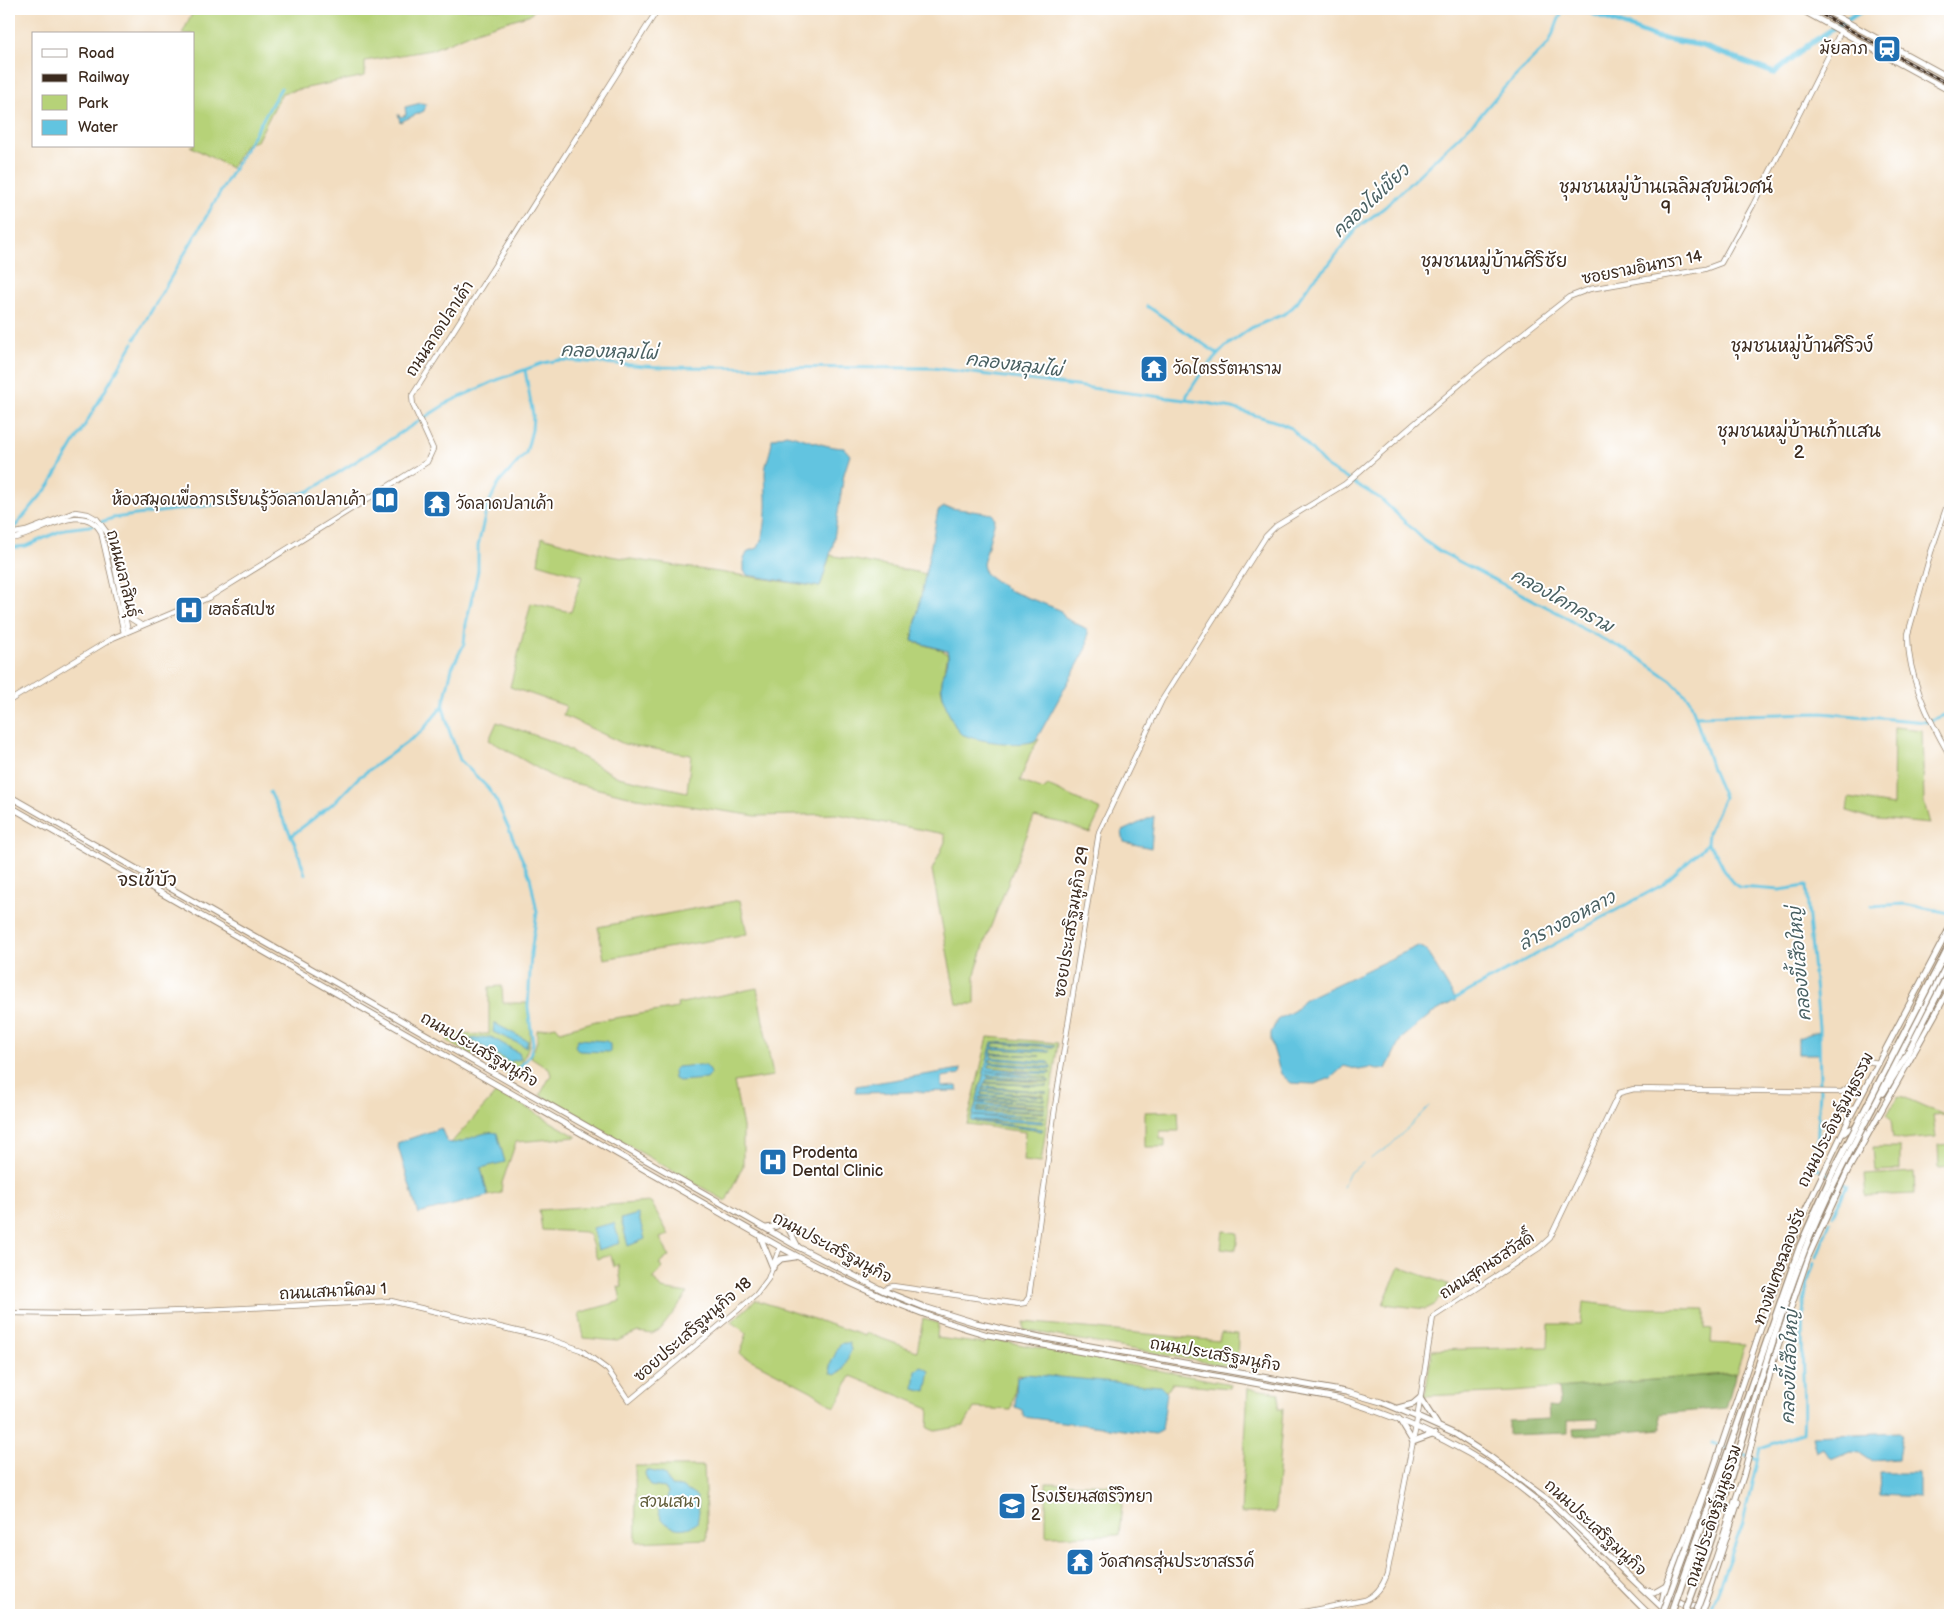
<svg xmlns="http://www.w3.org/2000/svg" width="1959" height="1624" font-family="'Balsamiq Sans','Playpen Sans Thai',sans-serif">
  <rect width="100%" height="100%" fill="#fff"/>
  <filter id="ink" filterUnits="userSpaceOnUse"><feTurbulence type="fractalNoise" baseFrequency=".02" numOctaves="2"/><feDisplacementMap in="SourceGraphic" scale="10" xChannelSelector="R" yChannelSelector="G"/><feConvolveMatrix kernelMatrix="1 2 1 2 8 2 1 2 1" color-interpolation-filters="sRGB"/></filter>
  <filter id="wash" filterUnits="userSpaceOnUse"><feTurbulence type="fractalNoise" baseFrequency=".0096" numOctaves="4" result="noise"/><feDisplacementMap in="SourceGraphic" scale="20" xChannelSelector="R" yChannelSelector="G"/><feGaussianBlur stdDeviation="1.12" result="paint"/><feColorMatrix in="noise" values="0 0 0 0 0 0 0 0 0 0 0 0 0 0 0 0 0 1.4 0 .05"/><feComposite in="paint" operator="in"/></filter>
  <g filter="url(#wash)">
    <rect width="100%" height="100%" fill="#f2ddc0"/>
    <!-- green -->
    <g fill="#b6d278" stroke="#787e4b" fill-rule="evenodd">
      <polygon points="184,9 535,9 531,14 479,30 431,50 365,61 365,76 282,93 257,141 246,144 231,168 190,146 194,146 194,34 182,34 192,14"/>
      <polygon points="542,537 610,556 820,587 830,555 926,574 912,639 914,642 942,650 948,655 941,687 944,701 958,729 1034,742 1039,739 1030,754 1020,781 1043,790 1048,786 1101,810 1090,833 1063,823 1034,817 987,936 975,974 975,1004 957,1004 932,870 945,842 945,834 837,814 756,816 637,798 556,779 489,740 497,722 554,742 618,777 687,792 691,755 624,744 563,715 566,706 510,687 531,603 571,612 582,576 538,563"/>
      <polygon points="1894,727 1922,730 1924,802 1930,824 1869,818 1847,811 1849,798 1893,805"/>
      <polygon points="740,900 747,934 604,959 598,927"/>
      <path d="M502,986L503,1003H527C531,1039 535,1047 510,1076L447,1041L449,1035L489,1034V987Z"/>
      <polygon points="757,988 773,1076 734,1082 743,1127 743,1166 726,1201 540,1095 551,1075 549,1069 531,1057 537,1041 537,1030 556,1026 560,1031 596,1021 678,1008 677,1004"/>
      <path d="M988,1037L1058,1043L1041,1163L1023,1161L1025,1132L967,1124ZM992,1042L1054,1047L994,1043L992,1047L1050,1052L992,1049L991,1053L1040,1056L991,1054L990,1057L1049,1063L990,1059L989,1062L1051,1067V1069L990,1064L988,1067L1051,1073H1020L988,1070L987,1072L1048,1078L987,1074L988,1077L1049,1083L987,1079L985,1082L1048,1086L983,1083V1086L1046,1092L983,1088L982,1091L1044,1095L982,1092L981,1095L1046,1100L980,1097L979,1099L1045,1104L978,1101V1103L1045,1107L978,1105L976,1108L1044,1113L977,1110V1112L1045,1117L975,1114L974,1116L1043,1121V1123L974,1120L1042,1131L971,1121Z"/>
      <polygon points="498,1091 577,1137 516,1142 502,1183 501,1193 488,1196 481,1168 451,1143"/>
      <polygon points="1901,1096 1944,1115 1933,1116 1936,1137 1903,1140 1893,1138 1891,1120 1887,1115 1897,1097"/>
      <polygon points="1178,1111 1179,1131 1160,1131 1160,1139 1165,1139 1165,1147 1145,1147 1145,1112"/>
      <polygon points="1950,1144 1950,1167 1939,1168 1938,1145"/>
      <polygon points="1873,1147 1900,1147 1900,1170 1875,1171"/>
      <polygon points="1914,1172 1915,1194 1866,1196 1864,1175"/>
      <polygon points="651,1202 669,1235 660,1238 669,1256 659,1264 662,1268 653,1278 661,1289 688,1293 661,1329 652,1334 638,1332 617,1341 584,1338 579,1313 621,1301 618,1286 622,1287 618,1264 614,1267 611,1255 597,1259 589,1235 585,1232 542,1230 539,1210"/>
      <polygon points="1223,1231 1238,1233 1236,1250 1221,1248"/>
      <polygon points="1399,1267 1448,1284 1442,1299 1438,1299 1436,1304 1426,1309 1383,1304"/>
      <polygon points="756,1300 865,1336 866,1333 917,1351 923,1319 938,1323 937,1338 984,1344 986,1338 1231,1384 1230,1388 1172,1383 1167,1391 1018,1374 1011,1410 974,1408 964,1426 935,1431 928,1428 929,1408 851,1376 835,1407 811,1391 740,1354 747,1333 731,1322"/>
      <polygon points="1583,1302 1635,1308 1705,1309 1705,1329 1712,1330 1711,1343 1745,1345 1736,1373 1513,1392 1425,1396 1432,1350 1548,1347 1549,1324 1581,1324"/>
      <polygon points="1024,1322 1219,1341 1221,1333 1238,1334 1237,1368 1024,1330"/>
      <polygon points="1248,1388 1280,1393 1278,1409 1283,1409 1275,1513 1241,1513"/>
      <polygon points="635,1466 704,1466 707,1539 636,1542"/>
      <polygon points="1046,1483 1124,1485 1119,1535 1046,1536"/>
    </g>
    <!-- forest -->
    <polygon fill="#90b468" stroke="#666f43" points="1736,1373 1726,1408 1660,1414 1661,1429 1574,1436 1573,1428 1598,1427 1597,1419 1568,1420 1568,1433 1508,1435 1508,1421 1549,1419 1548,1406 1557,1407 1560,1403 1558,1388"/>
    <!-- water -->
    <g fill="#62c4e0" stroke="#4e777f">
      <polygon points="421,103 426,104 424,111 400,122 398,114 401,117 406,115 405,107"/>
      <path d="M786,434C806,438 822,447 844,448L850,455L844,474L833,545L820,587L747,575L744,571V559L748,551L758,548C769,526 766,498 765,474C765,462 772,451 772,439Z"/>
      <path d="M944,507L993,514L995,520L983,564L985,573L1008,590L1060,610L1065,618L1085,628L1088,632L1087,648L1036,740C1025,748 972,741 960,733C951,722 940,696 942,681C943,671 951,661 947,651L912,641L938,511Z"/>
      <polygon points="1154,816 1151,848 1124,842 1122,831"/>
      <polygon points="1418,946 1425,949 1456,1000 1430,1015 1401,1039 1386,1069 1378,1070 1370,1068 1359,1070 1344,1066 1331,1078 1315,1084 1291,1083 1281,1074 1271,1041 1271,1033 1277,1020 1295,1010 1303,1000"/>
      <polygon points="494,1023 528,1041 526,1047 493,1032"/>
      <polygon points="1818,1031 1819,1054 1798,1054 1798,1038"/>
      <polygon points="491,1037 519,1053 521,1059 509,1062 470,1039"/>
      <polygon points="578,1039 606,1041 610,1044 610,1052 579,1051 575,1046"/>
      <polygon points="992,1042 1054,1045 1055,1047 994,1043 992,1047 1050,1050 1050,1052 992,1049 991,1053 1040,1056 991,1054 991,1057 1049,1062 1050,1064 990,1059 989,1062 1051,1067 1051,1069 990,1064 988,1067 1017,1071 1050,1072 1049,1074 987,1071 1048,1078 986,1075 988,1077 1050,1081 987,1079 985,1082 1048,1086 984,1083 983,1086 1047,1092 983,1088 982,1090 1045,1097 982,1092 981,1095 1046,1100 980,1097 979,1099 1045,1104 978,1101 978,1103 1045,1109 978,1106 977,1108 1045,1112 977,1110 977,1112 1045,1117 974,1116 1043,1121 1043,1123 974,1120 1043,1129 1042,1131 971,1121"/>
      <path d="M699,1065C706,1065 709,1067 711,1074L707,1079L679,1081L674,1079L673,1071L677,1067Z"/>
      <polygon points="961,1069 960,1074 942,1077 942,1087 957,1086 958,1091 855,1093 856,1086"/>
      <path d="M441,1128L447,1142C462,1147 480,1129 497,1133L505,1162L481,1168L488,1196L418,1214L397,1143Z"/>
      <polygon points="638,1214 645,1239 628,1246 621,1219"/>
      <polygon points="614,1223 620,1243 598,1250 592,1228"/>
      <polygon points="844,1343 849,1343 851,1350 843,1370 835,1375 831,1373 830,1365 840,1344"/>
      <polygon points="922,1367 930,1371 926,1392 914,1389 916,1370"/>
      <polygon points="1025,1374 1160,1386 1167,1393 1162,1430 1155,1434 1024,1417 1022,1410 1015,1407 1017,1377"/>
      <polygon points="1899,1432 1902,1434 1898,1459 1873,1461 1861,1453 1851,1452 1832,1460 1823,1448 1816,1452 1812,1436"/>
      <path d="M646,1470L664,1474L671,1486L682,1487L697,1497L699,1511L697,1523C682,1534 662,1528 658,1509L667,1501L668,1492L665,1488L650,1486L645,1474Z"/>
      <polygon points="1879,1473 1919,1473 1919,1497 1880,1495"/>
    </g>
    <g fill="none" stroke-linecap="round" stroke-linejoin="round">
      <!-- stream -->
      <g stroke="#62c4e0" stroke-width="1">
        <polyline points="1370,1159 1391,1145 1429,1106"/>
        <polyline points="1343,1187 1350,1172 1363,1163"/>
      </g>
      <!-- canal -->
      <g stroke="#62c4e0" stroke-width="3">
        <polyline points="1605,17 1610,9"/>
        <polyline points="1147,306 1218,354"/>
        <polyline points="135,339 281,88"/>
        <polyline points="1186,400 1187,395 1202,372 1225,347 1251,328 1284,314 1293,307 1312,281 1329,264 1357,228 1385,207 1478,118 1501,91 1549,43 1563,9"/>
        <polyline points="13,529 49,486 133,343"/>
        <polyline points="9,548 26,546 65,529 89,526 113,518 304,493 311,490 449,402 497,380 543,363 560,360 660,367 933,368 1201,402 1232,408 1277,422 1291,428 1327,467 1381,499 1425,541 1439,551 1564,616 1583,629 1633,654 1671,680 1690,700 1713,772 1724,797 1708,833 1707,844"/>
        <polyline points="1695,716 1821,713 1926,722 1950,713"/>
        <polyline points="270,792 296,846 305,874"/>
        <polyline points="291,836 336,801 358,778 421,732 442,707"/>
        <path d="M1707,844C1723,855 1722,878 1739,887L1780,890L1806,886L1819,1027L1820,1089L1816,1168L1831,1176"/>
        <polyline points="1871,906 1904,904 1950,913"/>
        <polyline points="1453,1000 1662,885 1707,844"/>
        <polyline points="511,1078 530,1055 533,1043 528,1007 531,953 537,912 530,877 497,802 488,788 460,760 449,730 443,706 452,668 464,644 466,624 478,571 478,546 487,507 498,484 526,453 532,430 533,415 525,370"/>
        <polyline points="1833,1215 1847,1186 1836,1179"/>
        <polyline points="1817,1257 1830,1222"/>
        <polyline points="1713,1443 1757,1459"/>
        <path d="M1708,1615L1743,1523L1760,1448L1803,1433C1807,1378 1793,1316 1814,1263"/>
      </g>
      <!-- river -->
      <polyline stroke="#62c4e0" stroke-width="5.5" points="1582,9 1655,37 1700,45 1774,73 1811,43 1864,9"/>
    </g>
  </g>
  <g filter="url(#ink)">
    <g fill="none" stroke-linecap="round" stroke-linejoin="round">
      <defs>
        <g id="secondary">
          <path d="M1950,497L1931,552L1908,634C1907,676 1929,720 1950,756"/>
          <polyline points="9,534 26,531 75,512 88,514 97,519 108,534 128,631"/>
          <path d="M9,539C36,537 83,498 101,532L124,633"/>
          <polyline points="125,615 141,625"/>
          <polyline points="9,701 113,638 208,598 427,462 433,449 413,405 412,396 658,9"/>
          <polyline points="884,1291 888,1287 893,1286 1018,1304 1025,1303 1029,1297 1057,1093 1099,832 1162,700 1266,536 1276,526 1345,484 1474,372 1569,297 1590,289 1705,269 1721,263 1753,205 1841,31"/>
          <polyline points="9,1313 74,1314 183,1311 391,1301 546,1338 581,1350 608,1370 629,1401 756,1295 768,1279 780,1247"/>
          <path d="M1289,1615L1365,1600C1377,1595 1383,1586 1387,1574L1416,1426L1433,1317L1539,1248L1550,1238L1619,1093L1634,1089L1842,1092L1850,1086L1860,1063L1866,1061L1879,1063"/>
        </g>
        <g id="primary">
          <polyline points="1800,9 1950,91"/>
          <polyline points="1823,9 1950,78"/>
          <polyline points="9,796 798,1247 884,1291 924,1307 976,1323 1040,1337 1346,1392 1381,1402 1417,1417 1455,1434 1489,1456 1551,1502 1670,1615"/>
          <path d="M9,806L780,1247C847,1284 914,1314 988,1335L1337,1398C1416,1422 1491,1457 1552,1514C1586,1547 1616,1583 1650,1615"/>
          <path d="M1844,1133C1851,1127 1856,1126 1864,1131V1140"/>
          <polyline points="767,1228 777,1226 783,1218 798,1247"/>
          <polyline points="760,1236 773,1268"/>
          <polyline points="774,1265 781,1259 795,1257"/>
          <polyline points="1398,1408 1413,1404 1420,1398 1437,1424"/>
          <polyline points="1399,1419 1413,1442 1435,1434"/>
          <polyline points="1687,1547 1768,1307 1800,1222 1851,1115 1950,927"/>
          <polyline points="1715,1561 1743,1477 1774,1358 1808,1257 1848,1170 1950,988"/>
          <polyline points="1646,1590 1654,1593 1666,1586 1705,1487"/>
          <path d="M1669,1590C1674,1603 1688,1610 1700,1604"/>
          <polyline points="1662,1607 1666,1586"/>
          <polyline points="1701,1615 1738,1502"/>
        </g>
        <g id="highway">
          <polyline points="1883,1093 1905,1058 1950,970"/>
          <polyline points="1872,1109 1950,955"/>
        </g>
      </defs>
      <!-- secondary casing -->
      <use href="#secondary" stroke="#96846f" stroke-width="6"/>
      <!-- primary casing -->
      <use href="#primary" stroke="#96846f" stroke-width="7"/>
      <!-- highway casing -->
      <use href="#highway" stroke="#96846f" stroke-width="8"/>
      <!-- secondary -->
      <use href="#secondary" stroke="#fff" stroke-width="4.5"/>
      <!-- primary -->
      <use href="#primary" stroke="#fff" stroke-width="5"/>
      <!-- highway -->
      <use href="#highway" stroke="#fff" stroke-width="5.5"/>
      <defs>
        <polyline id="rail" points="1812,9 1950,85"/>
      </defs>
      <!-- rail casing -->
      <use href="#rail" stroke="#3b2a1e" stroke-width="3"/>
      <!-- rail -->
      <use href="#rail" stroke="#fff" stroke-width="1" stroke-dasharray="4" stroke-linecap="butt"/>
      <defs>
        <g id="primary-bridge">
          <polyline points="1662,1615 1687,1547"/>
          <polyline points="1695,1615 1715,1561"/>
        </g>
        <g id="highway-bridge">
          <polyline points="1671,1615 1800,1246 1833,1172 1950,944"/>
          <path d="M1684,1615C1731,1495 1759,1369 1805,1249C1824,1200 1848,1155 1872,1109"/>
        </g>
      </defs>
      <!-- primary-bridge casing -->
      <use href="#primary-bridge" stroke="#96846f" stroke-width="7" stroke-linecap="butt"/>
      <!-- highway-bridge casing -->
      <use href="#highway-bridge" stroke="#96846f" stroke-width="8" stroke-linecap="butt"/>
      <!-- primary-bridge -->
      <use href="#primary-bridge" stroke="#fff" stroke-width="5"/>
      <!-- highway-bridge -->
      <use href="#highway-bridge" stroke="#fff" stroke-width="5.5"/>
    </g>
  </g>
  <!-- icons -->
  <defs>
    <symbol id="station-square" viewBox="-11 -11 22 22"><rect x="-9" y="-9" width="18" height="18" rx="4" fill="#1f6fb2" stroke="#fff"/><path d="M-3-6H3Q5-6 5-4V2Q5 4 3 4L4.5 6H3L1.5 4h-3L-3 6H-4.5L-3 4Q-5 4-5 2V-4Q-5-6-3-6ZM-3.5-4v3h7v-3ZM-3.5 1v1.5H-2V1ZM2 1v1.5H3.5V1Z" fill="#fff"/></symbol>
    <symbol id="temple-square" viewBox="-11 -11 22 22"><rect x="-9" y="-9" width="18" height="18" rx="4" fill="#1f6fb2" stroke="#fff"/><path d="M0-6L5-2H3V0L6.5 2.5H4V6H1.5V3h-3V6H-4V2.5H-6.5L-3 0V-2H-5Z" fill="#fff"/></symbol>
    <symbol id="library-square" viewBox="-11 -11 22 22"><rect x="-9" y="-9" width="18" height="18" rx="4" fill="#1f6fb2" stroke="#fff"/><path d="M-6-4Q-3-5.5-.7-3.5V5Q-3 3-6 4ZM6-4Q3-5.5 .7-3.5V5Q3 3 6 4Z" fill="#fff"/></symbol>
    <symbol id="hospital-square" viewBox="-11 -11 22 22"><rect x="-9" y="-9" width="18" height="18" rx="4" fill="#1f6fb2" stroke="#fff"/><path d="M-5-5h3v3.5h4V-5h3V5h-3V1.5h-4V5h-3Z" fill="#fff"/></symbol>
    <symbol id="school-square" viewBox="-11 -11 22 22"><rect x="-9" y="-9" width="18" height="18" rx="4" fill="#1f6fb2" stroke="#fff"/><path d="M0-5L7-2L0 1L-7-2ZM-4 1L0 2.5L4 1V4Q0 6-4 4Z" fill="#fff"/></symbol>
  </defs>
  <g fill-rule="evenodd">
    <use href="#station-square" x="1871" y="33" width="32" height="32"/>
    <use href="#temple-square" x="1138" y="353" width="32" height="32"/>
    <use href="#library-square" x="369" y="484" width="32" height="32"/>
    <use href="#temple-square" x="421" y="488" width="32" height="32"/>
    <use href="#hospital-square" x="173" y="594" width="32" height="32"/>
    <use href="#hospital-square" x="757" y="1146" width="32" height="32"/>
    <use href="#school-square" x="996" y="1490" width="32" height="32"/>
    <use href="#temple-square" x="1064" y="1546" width="32" height="32"/>
  </g>
  <g text-anchor="middle" dominant-baseline="central" stroke-width="4" stroke-linejoin="round" paint-order="stroke">
    <!-- poi labels -->
    <g font-size="16" fill="#3b2a1e" stroke="#fff" text-anchor="start">
      <text x="1868" y="49" text-anchor="end">มัยลาภ</text>
      <text x="1173" y="369">วัดไตรรัตนาราม</text>
      <text x="366" y="500" text-anchor="end">ห้องสมุดเพื่อการเรียนรู้วัดลาดปลาเค้า</text>
      <text x="456" y="504">วัดลาดปลาเค้า</text>
      <text x="208" y="610">เฮลธ์สเปซ</text>
      <text x="792" y="1153">Prodenta<tspan x="792" dy="18">Dental Clinic</tspan></text>
      <text x="1031" y="1497">โรงเรียนสตรีวิทยา<tspan x="1031" dy="18">2</tspan></text>
      <text x="1099" y="1562">วัดสาครสุ่นประชาสรรค์</text>
    </g>
    <!-- street labels -->
    <g font-size="16" fill="#3b2a1e" stroke="#fff">
      <text transform="translate(1642 268) rotate(-11)">ซอยรามอินทรา 14</text>
      <text transform="translate(440 329) rotate(-57)">ถนนลาดปลาเค้า</text>
      <text transform="translate(122 574) rotate(76)">ถนนผลาสินธุ์</text>
      <text transform="translate(1072 922) rotate(-81)">ซอยประเสริฐมนูกิจ 29</text>
      <text transform="translate(479 1050) rotate(30)">ถนนประเสริฐมนูกิจ</text>
      <text transform="translate(1836 1120) rotate(-63)">ถนนประดิษฐ์มนูธรรม</text>
      <text transform="translate(832 1248) rotate(28)">ถนนประเสริฐมนูกิจ</text>
      <text transform="translate(1487 1266) rotate(-33)">ถนนสุคนธสวัสดิ์</text>
      <text transform="translate(1780 1267) rotate(-70)">ทางพิเศษฉลองรัช</text>
      <text transform="translate(333 1292) rotate(-3)">ถนนเสนานิคม 1</text>
      <text transform="translate(693 1330) rotate(-41)">ซอยประเสริฐมนูกิจ 18</text>
      <text transform="translate(1215 1355) rotate(10)">ถนนประเสริฐมนูกิจ</text>
      <text transform="translate(1714 1516) rotate(-72)">ถนนประดิษฐ์มนูธรรม</text>
      <text transform="translate(1595 1528) rotate(43)">ถนนประเสริฐมนูกิจ</text>
    </g>
    <!-- park labels -->
    <g font-size="16" fill="#605c39" stroke="#fff">
      <text x="670" y="1502">สวนเสนา</text>
    </g>
    <!-- neighbourhood labels -->
    <g font-size="18" fill="#3b2a1e" stroke="#fff">
      <text x="1666" y="187">ชุมชนหมู่บ้านเฉลิมสุขนิเวศน์<tspan x="1666" dy="21">9</tspan></text>
      <text x="1494" y="261">ชุมชนหมู่บ้านศิริชัย</text>
      <text x="1802" y="346">ชุมชนหมู่บ้านศิริวง์</text>
      <text x="1799" y="431">ชุมชนหมู่บ้านเก้าแสน<tspan x="1799" dy="21">2</tspan></text>
    </g>
    <!-- water labels -->
    <g font-size="18" font-style="italic" fill="#496062" stroke="#fff">
      <text transform="translate(1371 201) rotate(-43)">คลองไผ่เขียว</text>
      <text transform="translate(609 352) rotate(2)">คลองหลุมไผ่</text>
      <text transform="translate(1014 365) rotate(7)">คลองหลุมไผ่</text>
      <text transform="translate(1562 601) rotate(29)">คลองโคกคราม</text>
      <text transform="translate(1567 921) rotate(-28)">ลำรางออหลาว</text>
      <text transform="translate(1800 964) rotate(-95)">คลองขี้เสือใหญ่</text>
      <text transform="translate(1790 1367) rotate(-88)">คลองขี้เสือใหญ่</text>
    </g>
    <!-- quarter labels -->
    <g font-size="19" fill="#3b2a1e" stroke="#fff">
      <text x="147" y="880">จรเข้บัว</text>
    </g>
  </g>
  <!-- margin -->
  <rect width="1959" height="1624" fill="none" stroke="#fff" stroke-width="30"/>
  <!-- legend -->
  <rect x="32" y="32" width="162" height="115" fill="#ffffff" stroke="#b1aaa5"/>
  <rect x="42" y="49" width="25" height="8" fill="#ffffff" stroke="#b1aaa5"/>
  <text x="78" y="58" font-size="15" fill="#3b2a1e">Road</text>
  <rect x="42" y="74" width="25" height="8" fill="#3b2a1e" stroke="#b1aaa5"/>
  <text x="78" y="82" font-size="15" fill="#3b2a1e">Railway</text>
  <rect x="42" y="95" width="25" height="15" fill="#b6d278" stroke="#b1aaa5"/>
  <text x="78" y="108" font-size="15" fill="#3b2a1e">Park</text>
  <rect x="42" y="120" width="25" height="15" fill="#62c4e0" stroke="#b1aaa5"/>
  <text x="78" y="132" font-size="15" fill="#3b2a1e">Water</text>
</svg>
